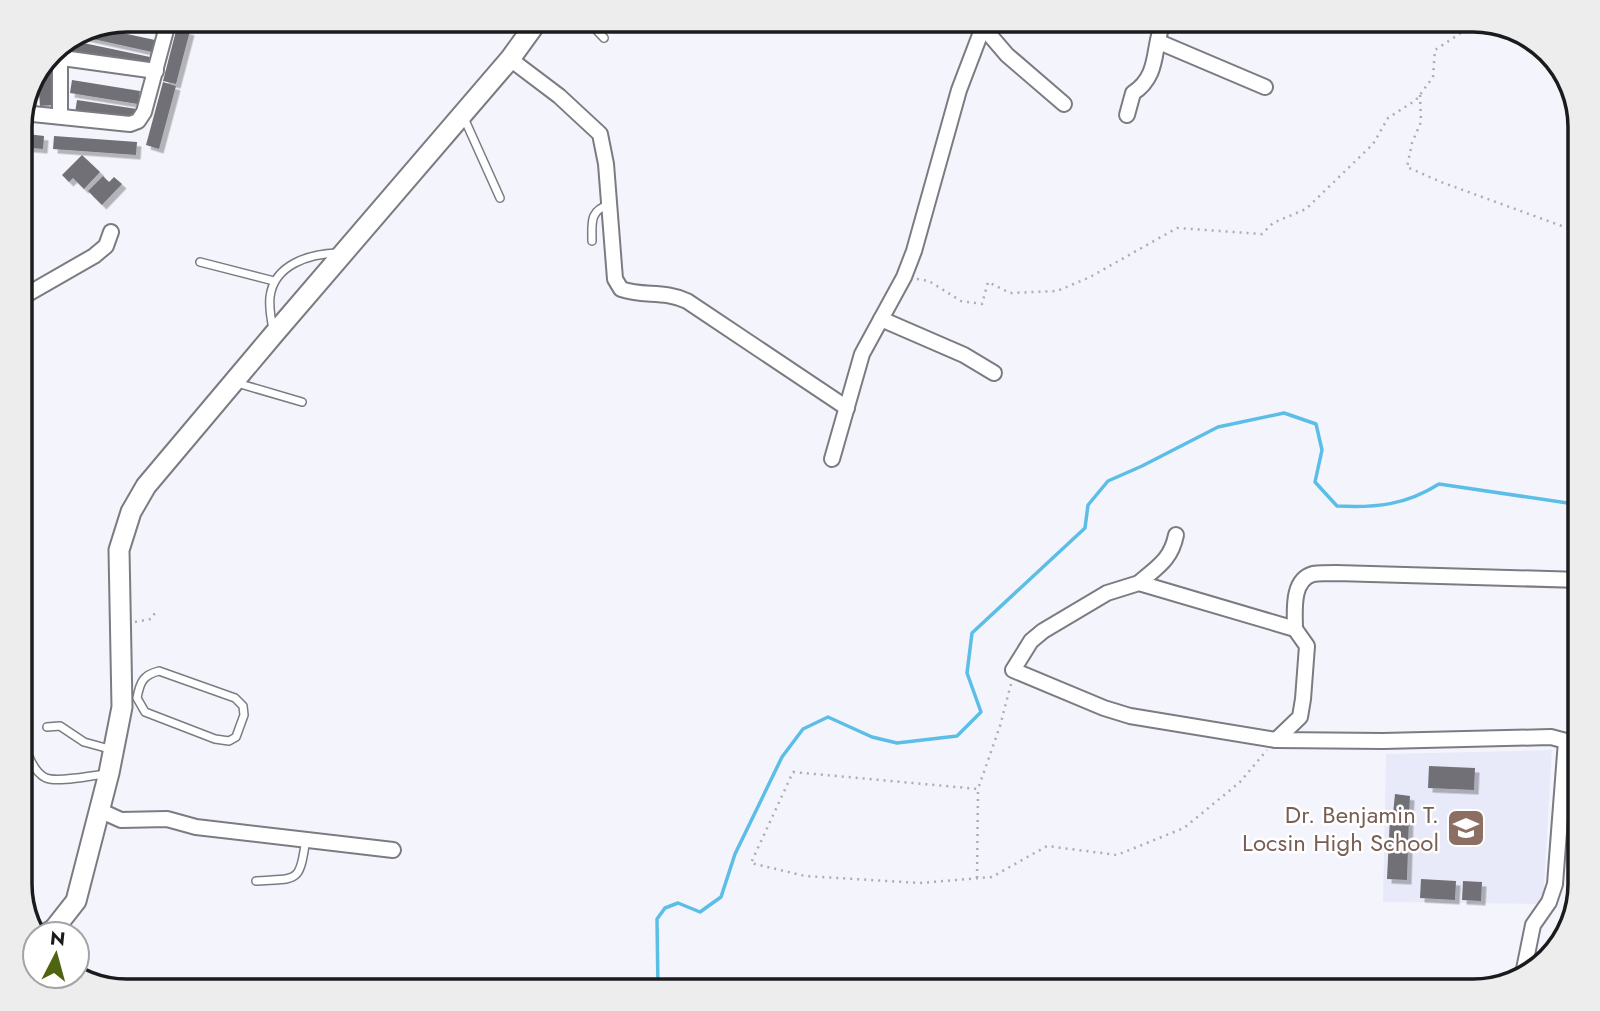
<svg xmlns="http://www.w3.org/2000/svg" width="1600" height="1011" font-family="Jost,sans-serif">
  <defs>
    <filter id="shadow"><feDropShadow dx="4.5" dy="4.5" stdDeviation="0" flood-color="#0004"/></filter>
  </defs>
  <rect width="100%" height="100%" fill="#f4f5fc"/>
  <!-- built -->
  <polygon fill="#e9eaf9" points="1552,750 1543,904 1383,902 1386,754"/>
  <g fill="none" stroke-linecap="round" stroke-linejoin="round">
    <!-- stream -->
    <path stroke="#5cbee6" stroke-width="3.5" d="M658,992L657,919L665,908L678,903L700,912L721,897L735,854L782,757L803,729L828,717L872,737L897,743L957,736L981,712L967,673L972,633L1085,528L1088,505L1108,481L1142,466L1218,427L1284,413L1316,424L1322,450L1315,482L1337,506C1376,508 1406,505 1439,484L1581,505"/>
  </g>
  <!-- building -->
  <g fill="#707076" filter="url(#shadow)">
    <polygon points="177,27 190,31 176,84 163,81"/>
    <polygon points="104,29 155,40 152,52 84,37"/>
    <polygon points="74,41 150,57 147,69 69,53"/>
    <polygon points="50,56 53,105 40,106 38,79 48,57"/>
    <polygon points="72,80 140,91 138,104 70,93"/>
    <polygon points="163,82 176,86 159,149 146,145"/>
    <polygon points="77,100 137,109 135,122 75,113"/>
    <polygon points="19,133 44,136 43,149 19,147"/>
    <polygon points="54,136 137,142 136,155 53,149"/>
    <polygon points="82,155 100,172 84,189 73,178 69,182 62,175"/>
    <polygon points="103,176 109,182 114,177 122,184 102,205 88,191"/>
    <polygon points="1429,766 1475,768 1474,790 1428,788"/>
    <polygon points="1395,794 1410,796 1409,815 1393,814"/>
    <polygon points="1390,817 1409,817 1407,880 1387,879"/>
    <polygon points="1421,879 1456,881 1455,900 1420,898"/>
    <polygon points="1463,881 1482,882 1481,901 1462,900"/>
  </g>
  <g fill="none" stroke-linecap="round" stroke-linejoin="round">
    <defs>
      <g id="service">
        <polyline points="586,19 604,38"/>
        <polyline points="464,118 500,198"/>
        <path d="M592,241C592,222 589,211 610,204"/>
        <polyline points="200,262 274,281"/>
        <path d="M273,329C271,319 269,307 270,297C274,264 310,254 337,253"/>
        <polyline points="237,383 302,402"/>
        <path d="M159,671L235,698L243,706L244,715L236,737L229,741L215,739L145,712L137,698C140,682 143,675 159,671Z"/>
        <path d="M19,725C23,740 30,771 46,778C59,783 92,775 107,774"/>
        <polyline points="47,727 60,726 84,742 113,750"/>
        <path d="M256,881C299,878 299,884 306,839"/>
      </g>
      <g id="minor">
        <polyline points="130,19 168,27"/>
        <polyline points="983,27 1007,55 1064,104"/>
        <polyline points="1159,42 1265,87"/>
        <polyline points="48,56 156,71"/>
        <path d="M510,59L559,96L600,134L606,164L615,279L621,289C643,297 664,290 687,301L847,408"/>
        <polyline points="23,113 130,124 138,121 144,112 169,19"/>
        <polyline points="60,115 60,47"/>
        <path d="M1127,115L1133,93C1162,74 1151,44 1165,19"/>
        <polyline points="19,299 94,256 106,246 111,232"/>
        <polyline points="881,319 964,355 994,373"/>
        <polyline points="832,459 862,354 904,277 914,251 959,90 983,27 982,19"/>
        <path d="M1139,583C1157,567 1171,560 1176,535"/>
        <polyline points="1276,740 1300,717 1303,699 1307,646 1295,629"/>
        <path d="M1566,741L1551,737L1383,741L1276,740L1130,716L1104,708L1013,670L1031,641L1043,631L1107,593L1139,583L1295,629C1295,612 1291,580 1313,574C1321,573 1329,573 1336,573L1581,580"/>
        <polyline points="99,810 121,820 167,819 196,827 393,850"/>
        <polyline points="1522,979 1533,925 1549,902 1555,884 1566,741 1581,738"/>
      </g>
      <polyline id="tertiary" points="46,934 54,929 76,901 109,773 122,707 119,550 131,512 146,486 274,334 510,59 539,19"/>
    </defs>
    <!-- service casing -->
    <use href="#service" stroke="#7b7c82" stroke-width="10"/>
    <!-- minor casing -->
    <use href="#minor" stroke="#7b7c82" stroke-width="18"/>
    <!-- tertiary casing -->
    <use href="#tertiary" stroke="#7b7c82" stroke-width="23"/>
    <!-- path -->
    <g stroke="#acadb2" stroke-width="2.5" stroke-dasharray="2 5" stroke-linecap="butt">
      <polyline points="1420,95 1421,122 1412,143 1407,167 1441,182 1581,233"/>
      <polyline points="917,279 929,281 961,301 982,304 988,282 1010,293 1057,291 1090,277 1177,228 1262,234 1273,223 1306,209 1373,144 1388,118 1416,100 1433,77 1435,50 1479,21"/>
      <polyline points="135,622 151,619 157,610"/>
      <polyline points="1011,684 1000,726 978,789 793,772 751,863 805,876 920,883 992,877 1047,846 1117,855 1184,828 1240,782 1267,750"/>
      <polyline points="977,878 978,790"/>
    </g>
    <!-- service -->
    <use href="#service" stroke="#fff" stroke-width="7"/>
    <!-- minor -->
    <use href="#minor" stroke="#fff" stroke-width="14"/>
    <!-- tertiary -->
    <use href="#tertiary" stroke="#fff" stroke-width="19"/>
  </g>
  <!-- icons -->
  <defs>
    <symbol id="school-square" viewBox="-11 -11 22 22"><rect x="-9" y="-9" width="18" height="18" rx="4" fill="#8d6e63" stroke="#fff"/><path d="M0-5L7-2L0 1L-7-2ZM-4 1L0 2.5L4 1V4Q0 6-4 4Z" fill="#fff"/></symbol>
  </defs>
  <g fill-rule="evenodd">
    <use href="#school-square" x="1444" y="806" width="44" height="44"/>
  </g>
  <g text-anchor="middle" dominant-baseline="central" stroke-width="5" stroke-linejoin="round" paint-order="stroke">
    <!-- education labels -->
    <g font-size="24" fill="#785e54" stroke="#fff" text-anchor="end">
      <text x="1439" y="814">Dr. Benjamin T.<tspan x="1439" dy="28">Locsin High School</tspan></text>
    </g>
  </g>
  <!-- crop -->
  <path d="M0 0H1600V1011H0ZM127 32H1473A95 95 0 0 1 1568 127V884A95 95 0 0 1 1473 979H127A95 95 0 0 1 32 884V127A95 95 0 0 1 127 32Z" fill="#ededed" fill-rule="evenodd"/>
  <path fill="none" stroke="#1a1b1d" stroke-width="3.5" d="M127 32H1473A95 95 0 0 1 1568 127V884A95 95 0 0 1 1473 979H127A95 95 0 0 1 32 884V127A95 95 0 0 1 127 32Z"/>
  <!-- north arrow -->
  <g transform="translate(56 955) rotate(6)"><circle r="33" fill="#ffffff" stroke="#a3a4a5" stroke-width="2"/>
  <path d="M0-5L12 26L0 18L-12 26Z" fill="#4f6410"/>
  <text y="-10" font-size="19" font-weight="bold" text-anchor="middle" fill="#1a1b1d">N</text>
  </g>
</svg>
